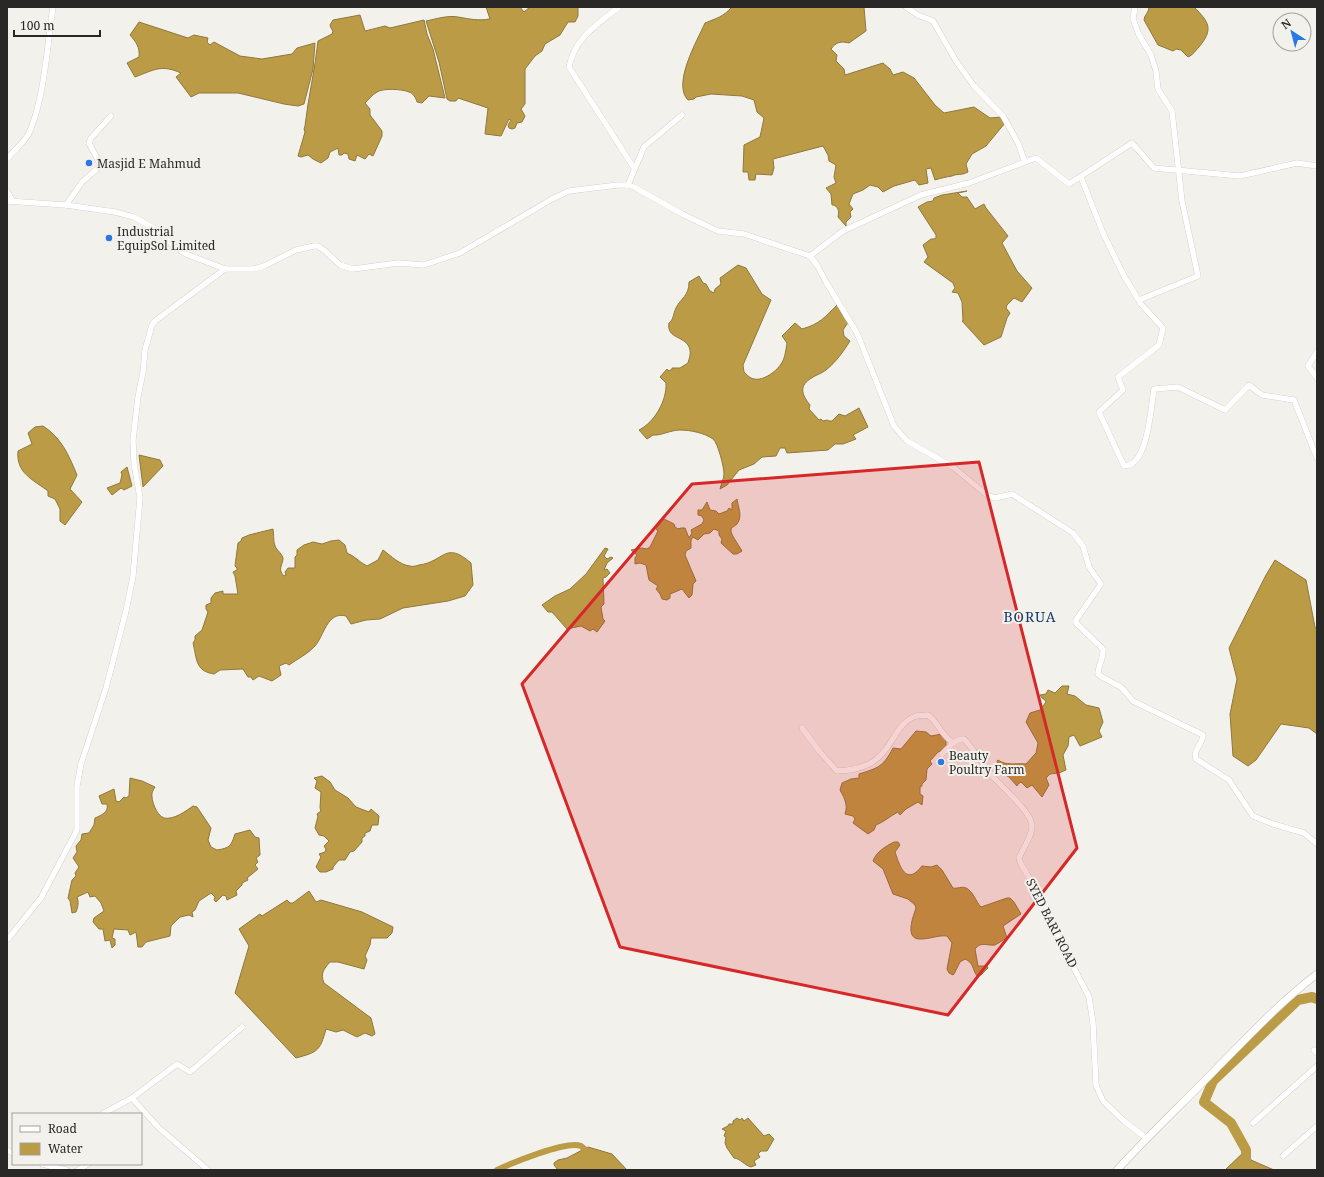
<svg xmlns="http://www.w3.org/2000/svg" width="1324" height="1177" font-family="'Noto Serif',serif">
  <rect width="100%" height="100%" fill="#f3f1eb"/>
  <!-- water -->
  <g fill="#bb9b45" stroke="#8f783c">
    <path d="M486,7H520L524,12L530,7H578V16L575,22H568L560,35L545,44L542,51L535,56L525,69V104L521,109L525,116L522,122L517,123L515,128L512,129L509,128L508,125L511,120L509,119L501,136L485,134L488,108L458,98L456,101H450L447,99L439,62L426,21C436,19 448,15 458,17C470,19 477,21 490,19Z"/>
    <path d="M732,7H864L866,31L849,43C841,41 836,42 831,49L837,55L836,61L844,69L845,75L883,63L890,69L893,75L903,72L914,78L935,105L944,113L974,107L990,118L1002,117L1005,123L986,146L972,154L966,164L968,172C960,176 959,173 952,176C946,177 941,178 935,180L931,168L926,169L928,183L919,185L915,180L894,186L883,192L878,187L870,185L863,190L853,194L849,204L853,209L850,212L851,217L846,222V226L838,217C839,212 839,208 834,205H832L831,194L826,188L836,183L834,177L836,165L829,161L828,155L823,146L773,159L774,168L772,175L756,174L755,180H749L748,172H743L744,145L760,137L764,118L757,112L754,100L742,96L711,94L696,97L694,99L688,100C672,84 697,41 705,23C717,18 723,17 732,7Z"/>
    <path d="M1149,7H1194C1209,22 1214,29 1199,47C1195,51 1193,55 1188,57L1181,50L1176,49L1173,51L1158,45L1144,20C1144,15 1149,13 1149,7Z"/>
    <path d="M360,15L365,31L385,26L390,28L424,20L427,34L433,49L445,98L429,96L422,103L417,102C416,98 413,93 409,92C402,89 383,88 377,92C372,95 369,99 365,103L370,109V115L382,131V136L373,156L369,154L365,159L357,155L355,161L349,159L348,154L344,153L342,155H339L338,148L330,152L328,158L321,163L313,159L308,155L301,157L298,156L305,132L304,129L305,126C308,98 315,70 318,41L332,34L333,31L331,28L330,25L333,20Z"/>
    <path d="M139,22L188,38L194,35L208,38L207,42L210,45L214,42L240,56L262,59L292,54L297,48L315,43L313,69L304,104L298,106L284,104L238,93H199L191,97L176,77L181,73C161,64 154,70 135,77L127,63L139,57C140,47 136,42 130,35Z"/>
    <polygon points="967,191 958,193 962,197 967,197 975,209 984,204 986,208 1008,236 1002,243 1017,271 1032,288 1022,302 1014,298 1007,305 1006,308 1010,313 1007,318 1001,337 984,345 962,321 963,321 962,302 958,293 952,292 955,288 953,283 924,262 928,257 923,245 931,239 934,239 936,238 936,235 918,207 927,202 933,201 934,198 942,195"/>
    <path d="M738,265L746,268L762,294L771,300L743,365L744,372C746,374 749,377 751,378C761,383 776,372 781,364C785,359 786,349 787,343L782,336L795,323L802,329C820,324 825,317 837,305L842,314L849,321L843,330L844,336L850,341C843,352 836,362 826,370C821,374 815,375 810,379C798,387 803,396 810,405L809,409L819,420L821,419L823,421L827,420L829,421H832L839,414L845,416L859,408L868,427L853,435L856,439L843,444H835L828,450L787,453L785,448H780L776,456L762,457L754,464L739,470L727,485L720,489C721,484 724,479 724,474C724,467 718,443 713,439C705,433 690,430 680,430C671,430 660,436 653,435L647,439L639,430C655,422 667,400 666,383L660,377L667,369L669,371L672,369V368H680L688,363C689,359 691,354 690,350C687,335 666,340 669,323C674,319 673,314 676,308C681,298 689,296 689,282L699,276L703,283L706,284L710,291L714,293L715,289L721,284L720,278Z"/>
    <path d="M43,426C62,438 69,456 77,475L70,489L82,502L65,525L60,521V509L55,499L48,496V491C32,479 16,473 18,451L32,444L28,433L35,427Z"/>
    <polygon points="139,455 160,460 163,466 143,487"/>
    <polygon points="127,467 132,486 124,490 121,488 112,495 107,488 120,483 122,475 121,472"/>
    <path d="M737,499C738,507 743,516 737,524C734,527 731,527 731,531C731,535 740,547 742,551L737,554H733L721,543L722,539L719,535V531L714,529L710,533L704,534L698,540L693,537L691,540V548L686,551L685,555L696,581L693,584L692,595L689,598L682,589L670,594V598L667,600L662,599L660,594L656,589L658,586L649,580L646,565L640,563L635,564V558L637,555L631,550L642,548L647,549L650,547L658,531L655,528L661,522L662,518L674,524L675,527L678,529L681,528H685L689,538L692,533L691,530L702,524L704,520L702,516L698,515V510H702L707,502L710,510L716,511L719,514L727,511L729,508L732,510V503Z"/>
    <path d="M273,529C274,535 273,543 276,548C278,551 282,554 283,558C283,565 277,569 284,576L286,575L285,572L288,568H295V557L297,555V550L304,545L313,542L322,544L331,541L339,540L345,545L347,553C355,556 359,562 367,566L378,560L383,550C391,556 400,565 410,566C412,567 416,566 419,565C444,562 445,540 471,563L473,585L465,596L448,601L403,608L380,619L366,620L351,624L346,616C327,611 324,636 315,646C308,654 297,659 289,665L286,663L279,666L281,675L272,681L259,676L253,680L251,677H248L243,669L220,670L214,674C195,671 197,659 193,643L195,640V636L202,630L208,612L206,609V605L211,603V598L215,593L223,591V594H238L235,576L233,572L237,570V568L235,566L238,543L241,541L242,538L249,535Z"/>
    <polygon points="605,548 608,549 604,556 607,559 611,557 613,558 607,563 604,570 607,569 610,573 606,577 603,578 604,604 601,607 603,619 605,621 597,632 593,629 590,631 581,626 567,629 552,612 548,612 542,605 555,596 570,589 586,574"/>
    <polygon points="1275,560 1306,580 1315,627 1317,630 1317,734 1309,728 1281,724 1256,760 1248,766 1233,756 1230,714 1237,679 1229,648 1266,575"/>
    <path d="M1062,686H1069L1067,694L1075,696L1086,705L1099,708L1103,722L1099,731L1102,737L1080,746L1074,735L1069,737L1068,746L1063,755L1066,770L1059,773L1050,774L1046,778L1049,785L1042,797L1032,785L1027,788L1021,782L1018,784L1017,786L1009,777L1002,773L1003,771V768H1000L997,761L998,760C1006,766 1016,763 1026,764L1036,753L1038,743L1026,722L1030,713L1040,710L1046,702L1045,700L1042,698L1040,695L1046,694L1048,690L1055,693Z"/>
    <path d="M916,731L926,732L931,736L942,734L946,738V749L938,752L930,761L932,764L927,769L926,780L922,784V786L920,787V794L923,796L922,805L918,802L906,809L900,815L898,812C890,816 884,822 876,825L874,830L868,834L853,823L855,819L853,816L845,814C848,805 845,799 840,790L842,783L851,779L859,778V774C878,768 883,767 893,748L901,749Z"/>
    <polygon points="322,776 330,782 335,790 348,798 356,807 369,812 371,809 379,816 378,825 372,825 370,831 365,833 365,836 362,838 362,842 354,851 350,852 345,860 339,860 333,867 333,869 326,872 320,872 316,867 321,857 319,854 325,852 326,849 324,846 329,841 324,836 319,835 315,828 318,816 317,814 321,811 320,808 321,792 315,788 317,781 314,778"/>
    <path d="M130,778L142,781L155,787C154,789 153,790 152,793C151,800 156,815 164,818C174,820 186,811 193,806L197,807L211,828L208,840L211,847L217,850C230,848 231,846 235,834L250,830L255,837L259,838L260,855L256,858L258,862L255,865L258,869L247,878L248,880L242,883V885L236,891L237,895L227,900L226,896L223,895L216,902L214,900L215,897L211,893L199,901L195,910L192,912L193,917L189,915L180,917L171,926L170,936L146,942L142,947H138L136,932L130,935L128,930L114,929L112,938L115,939V945L112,948L110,940L105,941L103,929H99L93,922L94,918L104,911L101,903L95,896L90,897L88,892L77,897C79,902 78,907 76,912L72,913L70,901L68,898L72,880L76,876L75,873L79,867L73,858L77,852L76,846L81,840L82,834L89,833L94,825L95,818C102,815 109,812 107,804H102L99,796L114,789L116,801L119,802L124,797L126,798L129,796Z"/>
    <path d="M894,842H898L900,845L895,852C898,860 903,881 915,873C918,871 920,868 922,866L931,867L937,865L942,870L953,888C957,889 962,886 966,888C973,891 976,902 981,907L1007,898H1010L1014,902L1021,914L1003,926L1007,938L995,945C987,946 981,941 975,949L978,966H987L988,968L981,975L977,976C972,969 974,963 965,959L960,962L954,974L953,975L949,973L947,969L952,943L947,936C938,935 930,939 921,939C904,940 913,917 916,908L915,905L908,899L893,894L883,869L873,861C876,852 886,846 894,842Z"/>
    <path d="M309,891L316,902L321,900L362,912L393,927L392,933L387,938H371L370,945L365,956L367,960L364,969L338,962H330C324,969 320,973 324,983L371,1018L375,1034L372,1036L365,1033L357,1037L343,1030L336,1032L326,1029C320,1051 318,1052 296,1058L235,993L249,946L239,929L260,914L262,916L287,900L290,903H293Z"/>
    <path d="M737,1118L740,1120L742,1118L744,1121L748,1118L764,1136L769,1134L774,1139L767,1151H761L758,1154L760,1157L754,1161L756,1165L751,1167C744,1165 741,1159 734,1158L727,1148L725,1143L726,1137L724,1136L726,1131L722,1129L728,1126L729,1124H733V1121Z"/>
    <polygon points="588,1147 612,1154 627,1170 558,1170 554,1165 554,1163 558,1160 567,1158"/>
    <polygon points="1246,1150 1251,1160 1274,1170 1225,1170"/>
  </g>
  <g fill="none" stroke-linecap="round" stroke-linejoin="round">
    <!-- canal -->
    <path stroke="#bb9b45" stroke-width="6" d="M497,1170C512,1163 567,1140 581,1146C584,1148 587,1152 590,1155"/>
    <!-- river -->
    <polyline stroke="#bb9b45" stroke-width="10" points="1246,1170 1246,1150 1231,1123 1204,1102 1213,1081 1298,1000 1312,997 1317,999"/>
    <defs>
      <g id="minor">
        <path d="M619,7C597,25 575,37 569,67L634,168"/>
        <polyline points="1135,7 1133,19 1139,35 1151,55 1156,71 1158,89 1172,111 1182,201 1198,276 1139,300"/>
        <path d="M7,159C13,151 27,140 30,131C45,94 47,46 53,7"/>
        <polyline points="1025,162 1036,158 1069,184 1132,143 1154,168 1240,176 1297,163 1317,166"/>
        <path d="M1081,177L1103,233L1124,276L1141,304L1163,328L1159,345L1118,377L1123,390L1099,412L1124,466C1127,465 1131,465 1133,463C1148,452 1151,408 1154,389L1178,387L1225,410L1249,385L1262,395L1294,400L1317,458"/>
        <polyline points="628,185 644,147 682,115"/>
        <polyline points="7,191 12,200"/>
        <path d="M7,201L66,205L115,212L134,217L157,230L175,247L186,254L225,269H254L264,266L296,250L314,246H318L325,251L340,265L353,269L398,263L424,265L460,253L552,199L569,191L618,185H628L634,187L682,214L718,231L744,234L810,256L817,265L826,282L857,333L894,426L907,441L953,467L987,495L995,498L1012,494L1073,533L1083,546L1089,567L1101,584L1076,620V623L1103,649C1104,658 1098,665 1098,674L1102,677L1121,687L1133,701L1203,735C1203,744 1192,751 1196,759L1229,780L1253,816L1273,824L1304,833L1317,844"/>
        <polyline points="66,205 82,182 99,167 100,164 89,143 91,138 111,116"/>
        <polyline points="810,256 843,231 921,195 969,183 1025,162 1018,143 1003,116 974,86 956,61 933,21 918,15 906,7"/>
        <polyline points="1317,352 1308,366 1317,378"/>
        <path d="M802,728L820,752L837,771C863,770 879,763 892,740C898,731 904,720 916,716C920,715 924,716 928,715C938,722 941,735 953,743L960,739H964C975,751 984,765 994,778C1003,788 1032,813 1032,826C1032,837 1023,848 1019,858L1021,864L1045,904L1053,920L1057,935L1089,997L1093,1023L1096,1085L1103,1101L1124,1121L1146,1138"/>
        <polyline points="942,754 953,743"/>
        <polyline points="7,940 41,898 77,830 77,786 81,764 106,688 126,611 133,576 140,498 134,463 133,440 138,397 143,372 145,350 152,325 155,321 225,269"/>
        <polyline points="1314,1050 1317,1053"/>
        <polyline points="132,1098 159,1128 208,1170"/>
        <polyline points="102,1114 132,1098 177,1064 190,1072 242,1027"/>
        <polyline points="1253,1123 1317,1066"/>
        <polyline points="7,1150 13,1153"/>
        <polyline points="1283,1156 1317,1126"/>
        <polyline points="42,1164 66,1170"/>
        <polyline points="78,1170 88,1164"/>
      </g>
      <path id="tertiary" d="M1117,1170C1149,1135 1183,1103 1215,1070C1248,1037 1280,1002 1317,974"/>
    </defs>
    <!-- minor casing -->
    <use href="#minor" stroke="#c2bfba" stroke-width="6"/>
    <!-- tertiary casing -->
    <use href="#tertiary" stroke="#c2bfba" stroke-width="8"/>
    <!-- minor -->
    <use href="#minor" stroke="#fff" stroke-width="5.5"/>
    <!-- tertiary -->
    <use href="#tertiary" stroke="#fff" stroke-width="7"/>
  </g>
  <!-- marked area -->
  <path fill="#d62828" fill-opacity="0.2" stroke="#d62828" stroke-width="3" stroke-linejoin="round" d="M979,462L1077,848L948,1015L620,947L522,684L692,484Z"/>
  <!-- markers -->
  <g fill="#2a78e3" stroke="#f3f1eb" stroke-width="1.5">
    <circle cx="89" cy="163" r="4"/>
    <circle cx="109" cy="238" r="4"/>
    <circle cx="941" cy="762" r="4"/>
  </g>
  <g text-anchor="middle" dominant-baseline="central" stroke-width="4" stroke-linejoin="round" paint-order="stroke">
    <!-- poi labels -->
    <g font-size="12" fill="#292826" stroke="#f3f1eb" text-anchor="start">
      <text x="97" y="163">Masjid E Mahmud</text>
      <text x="117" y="231">Industrial<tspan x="117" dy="14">EquipSol Limited</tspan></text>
      <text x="949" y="755">Beauty<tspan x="949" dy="14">Poultry Farm</tspan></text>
    </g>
    <!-- street labels -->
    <g font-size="12" fill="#292826" stroke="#f3f1eb">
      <text transform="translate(1052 923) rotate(63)">SYED BARI ROAD</text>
    </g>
    <!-- quarter labels -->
    <g font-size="14" letter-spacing="1" fill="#153a6e" stroke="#f3f1eb">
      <text x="1030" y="616">BORUA</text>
    </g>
  </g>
  <!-- border -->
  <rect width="1324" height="1177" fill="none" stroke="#292826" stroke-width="16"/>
  <!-- legend -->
  <rect x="12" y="1113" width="130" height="52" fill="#f3f1eb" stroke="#a2a19c"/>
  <rect x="20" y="1126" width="20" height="6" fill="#ffffff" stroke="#a2a19c"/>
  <text x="48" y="1133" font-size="12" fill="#292826">Road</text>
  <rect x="20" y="1143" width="20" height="12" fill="#bb9b45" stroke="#a2a19c"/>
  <text x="48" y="1153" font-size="12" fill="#292826">Water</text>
  <!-- north arrow -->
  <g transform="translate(1292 32) rotate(324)"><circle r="19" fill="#f3f1eb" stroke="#a2a19c"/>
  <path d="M0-3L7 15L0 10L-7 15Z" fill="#2a78e3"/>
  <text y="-6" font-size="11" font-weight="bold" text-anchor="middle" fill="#292826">N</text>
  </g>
  <!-- scale -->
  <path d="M14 30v6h86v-6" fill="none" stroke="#292826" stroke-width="2"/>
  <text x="20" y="30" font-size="12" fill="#292826" stroke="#f3f1eb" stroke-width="3" paint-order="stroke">100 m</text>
</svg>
